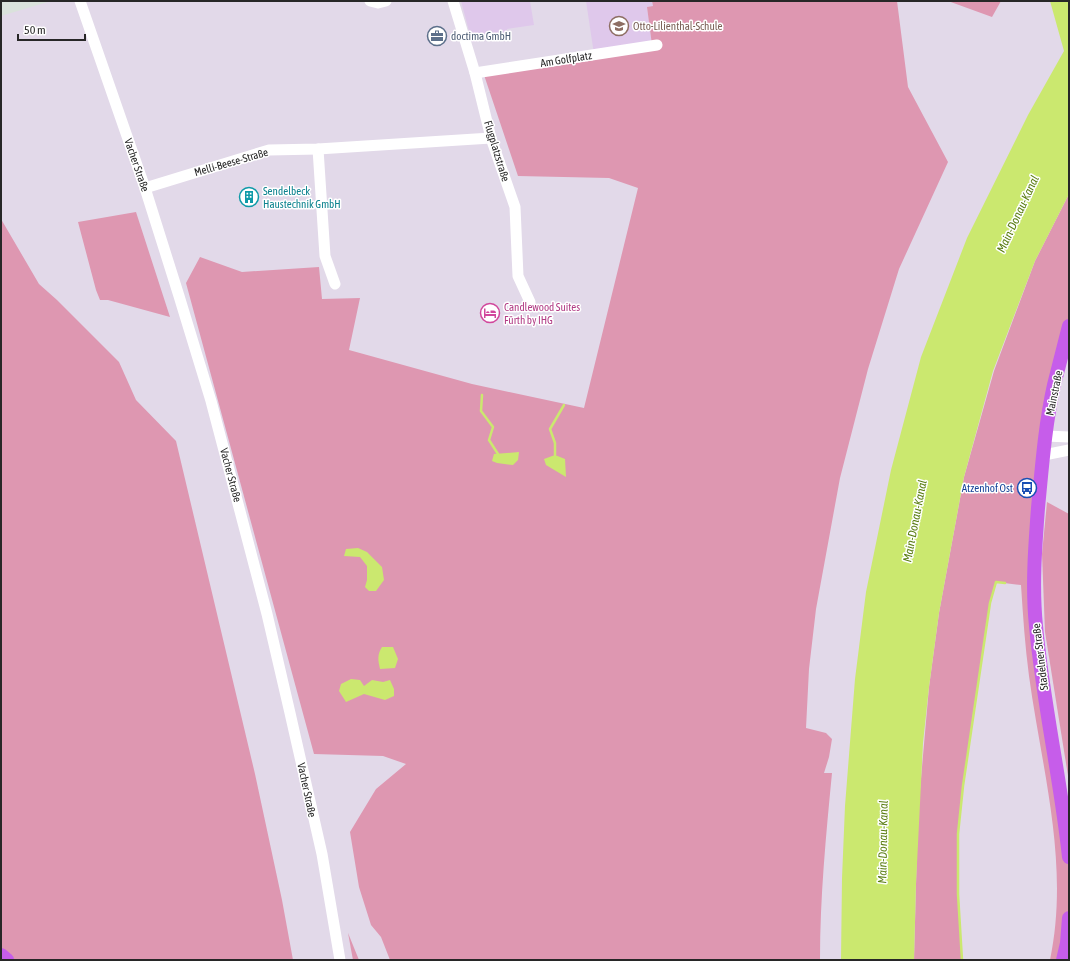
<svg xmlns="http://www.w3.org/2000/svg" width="1070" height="961" font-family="'Asap Condensed',sans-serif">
  <rect width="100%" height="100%" fill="#e2d9e9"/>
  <!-- industrial -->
  <polygon fill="#dae2dc" points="1,1 51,1 1,16"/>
  <!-- education -->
  <g fill="#dfc8eb">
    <polygon points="461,1 530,1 534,25 507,29 507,37 472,42"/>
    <polygon points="586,1 652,1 653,6 647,7 652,45 594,54"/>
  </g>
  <!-- green -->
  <g fill="#de97b1">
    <path d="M652,1H897L908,87L948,162L899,269L868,369L840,478L816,609L809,669L806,728L826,733L832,739L829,757L824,773H832C826,835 820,897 820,960H390L381,937L371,925L359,887L350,832L376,789L406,764L383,756L314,754L186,283L200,257L242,272L319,267L322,299L360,298L349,350L472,384L584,408L638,188L609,178L518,176L483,72L652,45L647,7L653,6Z"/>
    <polygon points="948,1 1001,1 992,17"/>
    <path d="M1069,194V326L1054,386L1033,572L1069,857V918L1063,960H1050C1070,864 1042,771 1029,676C1025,646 1023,616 1021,585L996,582L990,603L973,714L963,786L958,834V894L962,960H914L916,884L918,813L929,687L939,613L964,477L994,371L1035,261Z"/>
    <polygon points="136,212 170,317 108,300 100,300 96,290 78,222"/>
    <polygon points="1,219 39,284 57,300 119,362 136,400 176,441 255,774 282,900 293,960 1,960"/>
    <polygon points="1047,502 1069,514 1069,782 1045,632 1042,554"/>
    <polygon points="348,933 359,960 353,960"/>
  </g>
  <!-- water -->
  <g fill="#cbe86f">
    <polygon points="1050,1 1069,1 1069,194 1035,261 993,371 964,477 939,613 929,687 923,743 916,884 914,960 841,960 842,878 845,806 855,679 866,592 891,470 921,357 967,238 1028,115 1064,51"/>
    <polygon points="519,452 518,460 513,465 497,463 492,461 494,454"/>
    <polygon points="555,455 565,459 566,477 546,465 544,459"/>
    <polygon points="358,548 367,552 382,567 384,580 376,591 369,591 365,587 367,580 367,566 360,557 344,556 346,549"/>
    <path d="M382,647H393L398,659L395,668L380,669C378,660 377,655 382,647Z"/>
    <polygon points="351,679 360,680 364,686 372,680 383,682 390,680 394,689 394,696 385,700 364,694 346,702 339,691 341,684"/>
  </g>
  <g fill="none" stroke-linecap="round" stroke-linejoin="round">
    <!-- stream -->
    <g stroke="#cbe86f" stroke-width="2.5">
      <polyline points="482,395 481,411 493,427 489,440 498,454"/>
      <polyline points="555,455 555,443 550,429 564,405"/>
      <polyline points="962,960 958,894 958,834 963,786 990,603 996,582 1005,583"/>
    </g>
    <!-- minor -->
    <g stroke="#fff" stroke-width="11">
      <polyline points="80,1 145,188 179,296 211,401 267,614 290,713 322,854 340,960"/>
      <polyline points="370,1 378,3 386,1"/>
      <polyline points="453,1 475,73 491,138 515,207 518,276 530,302"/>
      <polyline points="475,73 657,45"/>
      <polyline points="318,149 325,256 335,284"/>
      <polyline points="145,188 269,150 318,149 491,138"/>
      <polyline points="1046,436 1069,437"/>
      <polyline points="1044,455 1069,450"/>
    </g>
    <!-- major -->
    <g stroke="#c65dea" stroke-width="14">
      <path d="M1069,326C1064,346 1059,366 1054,385C1045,425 1042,467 1038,508C1035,548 1032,587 1036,626C1043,704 1061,780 1069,857"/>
      <polyline points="1,955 7,960"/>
      <polyline points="1063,960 1067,943 1069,918"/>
    </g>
  </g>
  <!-- icons -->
  <defs>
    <symbol id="school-ring" viewBox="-11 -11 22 22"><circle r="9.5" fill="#fff" stroke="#8d6e63" stroke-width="1.5"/><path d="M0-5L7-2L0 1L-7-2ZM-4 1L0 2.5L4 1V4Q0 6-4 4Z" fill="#8d6e63"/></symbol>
    <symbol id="office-ring" viewBox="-11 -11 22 22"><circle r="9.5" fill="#fff" stroke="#5c6f8a" stroke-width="1.5"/><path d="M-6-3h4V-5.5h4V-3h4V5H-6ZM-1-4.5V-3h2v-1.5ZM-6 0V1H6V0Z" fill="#5c6f8a"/></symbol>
    <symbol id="building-ring" viewBox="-11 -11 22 22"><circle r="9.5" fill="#fff" stroke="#0f9aa8" stroke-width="1.5"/><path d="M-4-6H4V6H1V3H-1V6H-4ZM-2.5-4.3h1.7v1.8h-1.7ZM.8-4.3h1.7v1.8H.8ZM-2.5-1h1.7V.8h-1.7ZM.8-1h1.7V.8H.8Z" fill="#0f9aa8"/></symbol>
    <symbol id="hotel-ring" viewBox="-11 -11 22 22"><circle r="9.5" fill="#fff" stroke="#d1479c" stroke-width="1.5"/><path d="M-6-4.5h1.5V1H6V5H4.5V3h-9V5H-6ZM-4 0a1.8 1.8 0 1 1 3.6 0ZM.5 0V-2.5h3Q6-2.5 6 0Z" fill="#d1479c"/></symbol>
    <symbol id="bus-ring" viewBox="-11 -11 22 22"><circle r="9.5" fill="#fff" stroke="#1a4fb4" stroke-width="1.5"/><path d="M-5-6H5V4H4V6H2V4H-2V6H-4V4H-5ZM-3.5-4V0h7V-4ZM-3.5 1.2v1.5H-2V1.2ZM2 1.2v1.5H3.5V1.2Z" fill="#1a4fb4"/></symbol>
  </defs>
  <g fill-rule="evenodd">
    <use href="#school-ring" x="608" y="15" width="22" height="22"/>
    <use href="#office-ring" x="426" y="25" width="22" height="22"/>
    <use href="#building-ring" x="238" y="186" width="22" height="22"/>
    <use href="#hotel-ring" x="479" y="302" width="22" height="22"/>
    <use href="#bus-ring" x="1016" y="477" width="22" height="22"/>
  </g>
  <g text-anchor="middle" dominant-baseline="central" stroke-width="3" stroke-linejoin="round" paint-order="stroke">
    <!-- education labels -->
    <g font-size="11" fill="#785e54" stroke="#fff" text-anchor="start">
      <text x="633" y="26">Otto-Lilienthal-Schule</text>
    </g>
    <!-- service labels -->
    <g font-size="11" fill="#4e5e75" stroke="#fff" text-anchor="start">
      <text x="451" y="36">doctima GmbH</text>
    </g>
    <!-- street labels -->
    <g font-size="11" fill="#272727" stroke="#fff">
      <text transform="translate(566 59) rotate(-9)">Am Golfplatz</text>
      <text transform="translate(497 151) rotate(73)">Flugplatzstraße</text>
      <text transform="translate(231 162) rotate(-16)">Melli-Beese-Straße</text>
      <text transform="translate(137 165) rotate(71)">Vacher Straße</text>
      <text transform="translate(1054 393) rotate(-78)">Mainstraße</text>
      <text transform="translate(231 475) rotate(75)">Vacher Straße</text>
      <text transform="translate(1040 657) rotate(-97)">Stadelner Straße</text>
      <text transform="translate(307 790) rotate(78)">Vacher Straße</text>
    </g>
    <!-- culture labels -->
    <g font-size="11" fill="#0d838f" stroke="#fff" text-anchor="start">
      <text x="263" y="191">Sendelbeck<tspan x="263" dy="13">Haustechnik GmbH</tspan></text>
    </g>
    <!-- hotel labels -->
    <g font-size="11" fill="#b23c85" stroke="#fff" text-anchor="start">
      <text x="504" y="307">Candlewood Suites<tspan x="504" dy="13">Fürth by IHG</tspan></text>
    </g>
    <!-- transit labels -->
    <g font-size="11" fill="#164399" stroke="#fff" text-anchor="end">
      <text x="1013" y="488">Atzenhof Ost</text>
    </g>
    <!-- water labels -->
    <g font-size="12" font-style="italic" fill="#5a7d12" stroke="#fff">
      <text transform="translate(1018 214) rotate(-65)">Main-Donau-Kanal</text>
      <text transform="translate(915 521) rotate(-79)">Main-Donau-Kanal</text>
      <text transform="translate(883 842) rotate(-89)">Main-Donau-Kanal</text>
    </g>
  </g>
  <!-- border -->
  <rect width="1070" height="961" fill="none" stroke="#272727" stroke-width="4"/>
  <!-- scale -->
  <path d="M18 34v6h67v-6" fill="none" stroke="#272727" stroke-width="2"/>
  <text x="24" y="34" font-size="12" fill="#272727" stroke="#ffffff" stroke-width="3" paint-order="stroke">50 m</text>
</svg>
